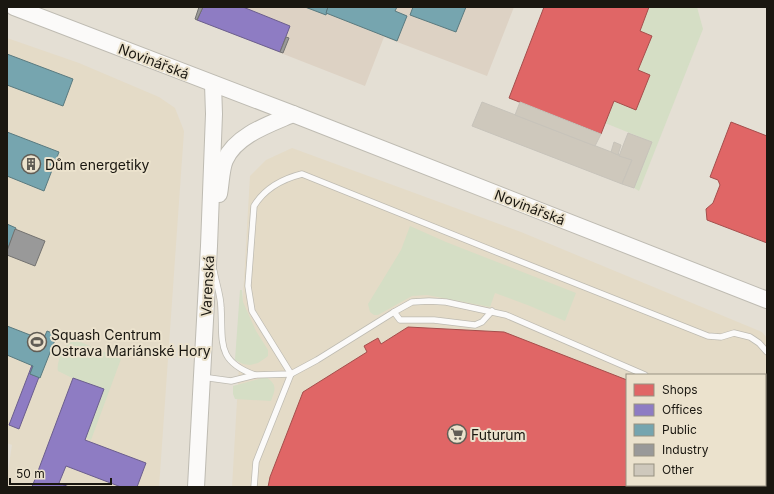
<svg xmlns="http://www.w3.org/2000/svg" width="774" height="494" font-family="Inter,sans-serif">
  <rect width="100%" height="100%" fill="#e4dfd4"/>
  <!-- built -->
  <g fill="#e4dbc7" fill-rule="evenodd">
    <polygon points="7,38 79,63 159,97 175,108 184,131 159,487 7,487 7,477 12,445 7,443"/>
    <path d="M292,148L521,232L762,332L767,338V487H232L250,176L266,160ZM627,375H765V485H627Z"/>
  </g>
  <!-- industrial -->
  <polygon fill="#ddd2c4" points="199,7 514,7 487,76 384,37 365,86 197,20 195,19"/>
  <!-- green -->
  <g fill="#d5dec5">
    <polygon points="649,7 697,7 703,29 639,191 634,188 652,142 605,123 614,101 636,109 650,75 638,70 652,36 640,31"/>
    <polygon points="410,226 446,242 576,293 565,321 530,306 495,293 490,307 427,295 412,296 378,315 374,315 370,312 368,304 401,250"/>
    <polygon points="240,290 242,290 243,302 256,331 268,350 268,356 264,359 258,363 250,365 243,364 235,360"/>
    <path d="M73,341H78L121,359L91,440L85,438L103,390L72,378L58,371C56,362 64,344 73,341Z"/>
    <path d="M266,377C278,385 275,390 271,401L235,399L233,394V386Z"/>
  </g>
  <!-- shops -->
  <g fill="#e06666" stroke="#a54e4c">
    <polygon points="544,7 649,7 640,31 652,36 638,70 650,75 636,110 614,101 601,134 509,98"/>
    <polygon points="731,122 767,136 767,243 707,220 706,209 713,203 720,185 718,180 710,177"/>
    <polygon points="408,327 504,332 627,380 627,485 762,485 761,487 268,487 270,477 303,392 367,352 364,346 378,338 381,344"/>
  </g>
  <!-- offices -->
  <g fill="#8e7cc3" stroke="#6b5e8d">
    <polygon points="203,7 243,7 290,26 280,52 197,20"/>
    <polygon points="32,365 33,366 30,374 39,377 19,429 9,425"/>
    <polygon points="73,378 104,389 85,440 146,463 137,487 121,487 66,466 59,483 69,487 32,487"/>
  </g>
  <!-- public -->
  <g fill="#76a5af" stroke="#5a7a7f">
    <polygon points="305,7 328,7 326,15"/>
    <polygon points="328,7 397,7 395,11 407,16 397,41 326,13"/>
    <polygon points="413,7 466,7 456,32 410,15"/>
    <polygon points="7,54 73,79 63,106 7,85"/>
    <polygon points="7,132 59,152 44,191 7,176"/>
    <polygon points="7,224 16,228 7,251"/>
    <polygon points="7,326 43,340 47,331 57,335 40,378 30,374 33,366 7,355"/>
  </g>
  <!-- industry -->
  <g fill="#999" stroke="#737270">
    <polygon points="199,7 203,7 197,20 195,19"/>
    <polygon points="286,37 289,38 283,53 280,52"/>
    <polygon points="15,229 45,241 35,266 7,255 7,251"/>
  </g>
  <!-- building -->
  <g fill="#cec8bc" stroke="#c7c3ba">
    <polygon points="482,102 632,160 622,184 472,126"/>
    <polygon points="520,102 601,134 595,146 515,115"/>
    <polygon points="628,133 652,142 634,188 622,184 632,160 619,156"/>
    <polygon points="614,142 621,145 618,155 611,152"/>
  </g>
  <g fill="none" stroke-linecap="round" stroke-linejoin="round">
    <defs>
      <g id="lane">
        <path d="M214,271C216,283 221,296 221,308C223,342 216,361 255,375"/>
        <polyline points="394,312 400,320 434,320 475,325 482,322 492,311"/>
        <path d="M291,374L252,311L248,286L254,206C265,188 282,179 302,174L514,259L708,336L721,337L734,333L750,337L759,343L767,352"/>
        <polyline points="202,377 231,381 255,375 291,374 317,360 394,312 412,302 429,301 446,302 506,315 645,375"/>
        <polyline points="765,459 767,461"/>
        <polyline points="254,487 256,462 291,374"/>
      </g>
      <g id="secondary">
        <polyline points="14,7 293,114 767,300"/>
        <path d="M219,194C221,184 221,169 225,160C236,135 270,124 293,114"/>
        <polyline points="196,487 209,246 214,114 213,84"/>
      </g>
    </defs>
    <!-- lane casing -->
    <use href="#lane" stroke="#bebbb2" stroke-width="7"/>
    <!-- secondary casing -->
    <use href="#secondary" stroke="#bebbb2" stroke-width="18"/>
    <!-- lane -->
    <use href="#lane" stroke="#fbfaf9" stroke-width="5.5"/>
    <!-- secondary -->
    <use href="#secondary" stroke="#fbfaf9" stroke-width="16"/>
  </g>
  <!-- icons -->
  <defs>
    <symbol id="building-ring" viewBox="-11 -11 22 22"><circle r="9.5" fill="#ebe2cd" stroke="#615d55" stroke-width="1.5"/><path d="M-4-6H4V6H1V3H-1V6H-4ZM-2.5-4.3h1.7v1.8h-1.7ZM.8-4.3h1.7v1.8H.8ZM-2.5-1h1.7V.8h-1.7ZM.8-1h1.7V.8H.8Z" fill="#615d55"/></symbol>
    <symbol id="stadium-ring" viewBox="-11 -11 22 22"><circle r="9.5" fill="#ebe2cd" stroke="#615d55" stroke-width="1.5"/><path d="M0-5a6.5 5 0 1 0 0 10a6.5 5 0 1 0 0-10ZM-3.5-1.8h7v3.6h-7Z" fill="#615d55"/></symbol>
    <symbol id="supermarket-ring" viewBox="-11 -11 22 22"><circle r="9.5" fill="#ebe2cd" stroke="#615d55" stroke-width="1.5"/><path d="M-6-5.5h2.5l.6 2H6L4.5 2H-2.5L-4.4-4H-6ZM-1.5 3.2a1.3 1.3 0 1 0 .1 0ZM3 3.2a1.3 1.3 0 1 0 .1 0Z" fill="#615d55"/></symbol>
  </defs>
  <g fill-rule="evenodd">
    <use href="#building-ring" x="20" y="153" width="22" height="22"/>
    <use href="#stadium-ring" x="26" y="331" width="22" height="22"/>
    <use href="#supermarket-ring" x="446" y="423" width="22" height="22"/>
  </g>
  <g text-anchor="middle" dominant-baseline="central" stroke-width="4" stroke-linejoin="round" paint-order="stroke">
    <!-- street labels -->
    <g font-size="14" fill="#1a1710" stroke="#ebe2cd">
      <text transform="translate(154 61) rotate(21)">Novinářská</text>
      <text transform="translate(530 207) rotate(21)">Novinářská</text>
      <text transform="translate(207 286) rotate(-87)">Varenská</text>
    </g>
    <!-- poi labels -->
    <g font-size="14" fill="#1a1710" stroke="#ebe2cd" text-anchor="start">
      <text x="45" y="164">Dům energetiky</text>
      <text x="51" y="334">Squash Centrum<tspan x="51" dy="16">Ostrava Mariánské Hory</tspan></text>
      <text x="471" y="434">Futurum</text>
    </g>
  </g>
  <!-- border -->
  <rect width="774" height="494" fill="none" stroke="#1a1710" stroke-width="16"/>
  <!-- legend -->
  <rect x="626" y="374" width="140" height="112" fill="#ebe2cd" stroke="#979181"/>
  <rect x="634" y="384" width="20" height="12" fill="#e06666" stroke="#979181"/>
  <text x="662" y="394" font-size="12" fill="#1a1710">Shops</text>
  <rect x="634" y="404" width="20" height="12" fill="#8e7cc3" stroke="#979181"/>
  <text x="662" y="414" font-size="12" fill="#1a1710">Offices</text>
  <rect x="634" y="424" width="20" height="12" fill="#76a5af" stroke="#979181"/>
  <text x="662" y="434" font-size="12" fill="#1a1710">Public</text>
  <rect x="634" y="444" width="20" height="12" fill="#999999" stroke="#979181"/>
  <text x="662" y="454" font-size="12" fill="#1a1710">Industry</text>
  <rect x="634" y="464" width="20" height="12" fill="#cec8bc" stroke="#979181"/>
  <text x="662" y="474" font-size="12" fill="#1a1710">Other</text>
  <!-- scale -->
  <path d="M10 478v6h101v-6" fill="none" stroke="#1a1710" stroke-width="2"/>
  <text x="16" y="478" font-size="12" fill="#1a1710" stroke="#ebe2cd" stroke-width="3" paint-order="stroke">50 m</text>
</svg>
